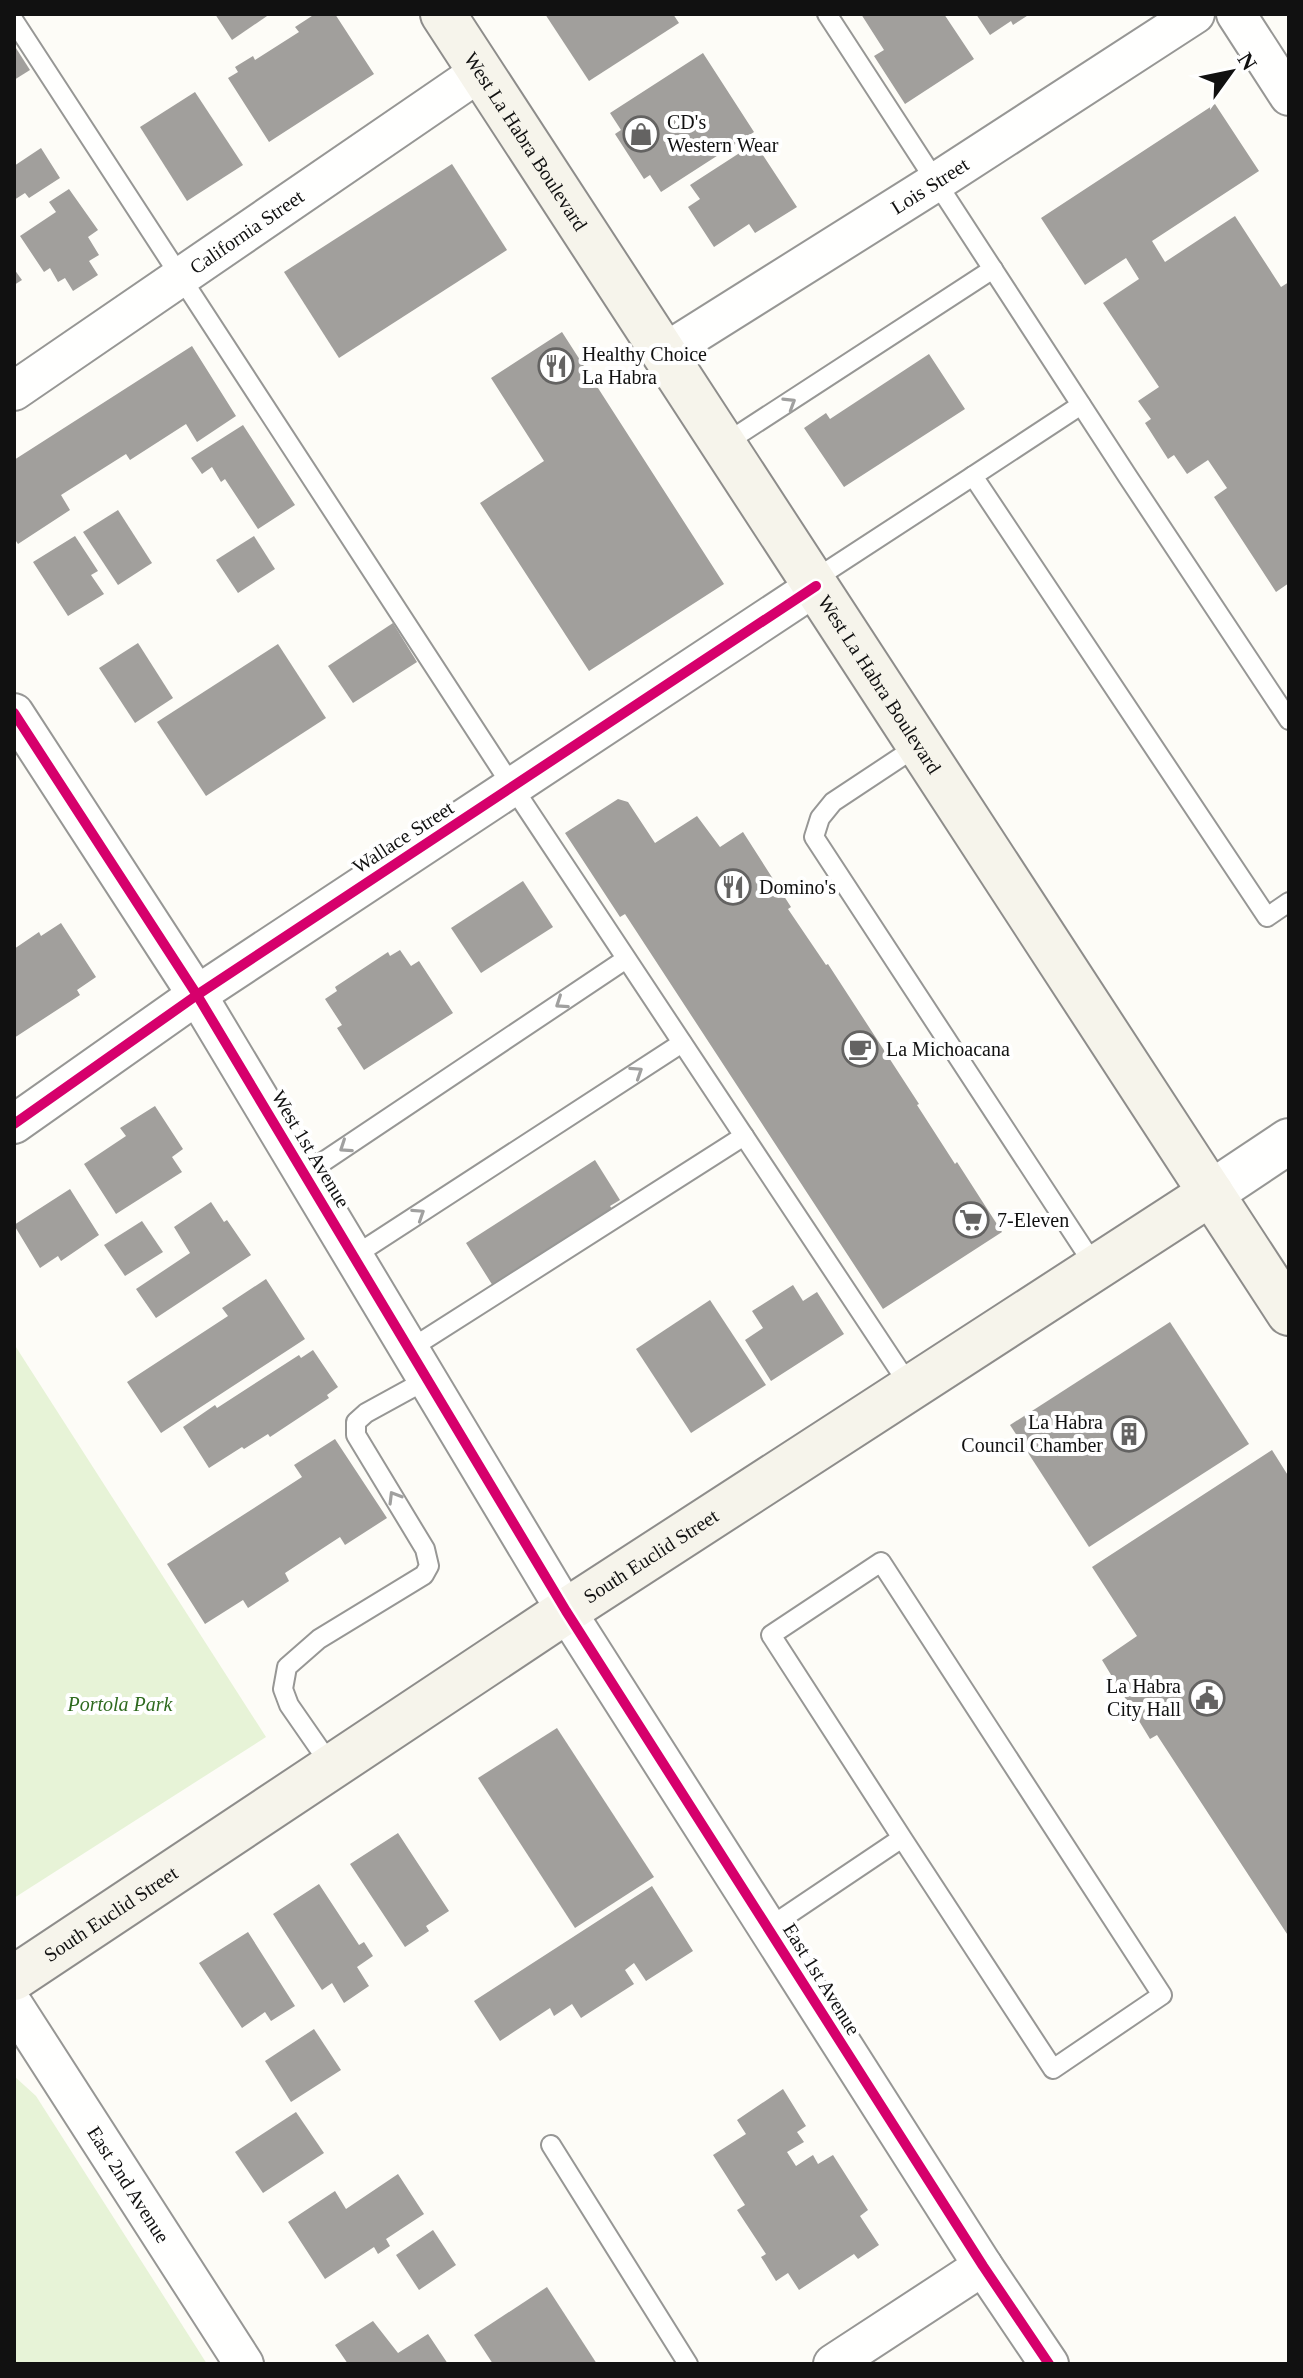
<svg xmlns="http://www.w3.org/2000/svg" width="1303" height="2378" font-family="'Times New Roman',serif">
  <rect width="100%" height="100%" fill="#fdfcf7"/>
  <!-- green -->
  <g fill="#e7f3d7">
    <polygon points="14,1344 266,1737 14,1898"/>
    <polygon points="14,2076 36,2096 207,2364 14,2364"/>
  </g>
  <!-- building -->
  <g fill="#a19f9c">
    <polygon points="215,14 270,14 232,40"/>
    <polygon points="315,14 335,14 374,74 269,142 228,78 238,72 235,67 253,56 255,60 299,32 295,27"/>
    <polygon points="545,14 673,14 679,23 589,81"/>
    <polygon points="861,14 944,14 974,59 905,104 874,56 884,50"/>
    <polygon points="976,14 1030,14 1013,25 1011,21 990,35"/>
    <polygon points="14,45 30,70 14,80"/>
    <polygon points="703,53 754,132 661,192 650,175 644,179 615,134 621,130 610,113"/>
    <polygon points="195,92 243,165 187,201 140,127"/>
    <polygon points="1215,104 1259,171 1152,241 1165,262 1235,216 1281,287 1289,282 1289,583 1276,592 1214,497 1227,488 1208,460 1187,474 1174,455 1168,459 1145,423 1151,419 1138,401 1159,387 1103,303 1139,279 1126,258 1085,285 1041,218"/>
    <polygon points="755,143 797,207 755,233 749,224 714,247 688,207 700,199 690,185"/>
    <polygon points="41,148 60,178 29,198 25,193 14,200 14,166"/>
    <polygon points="452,164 507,250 339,358 284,272"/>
    <polygon points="69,189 98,230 88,237 99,255 89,261 98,275 73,291 65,278 58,282 50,268 44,272 20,236 56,212 49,202"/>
    <polygon points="14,269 22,280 14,285"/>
    <polygon points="562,332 724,584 589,671 480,503 544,461 491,378"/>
    <polygon points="192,346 236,416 197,442 186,424 130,460 126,454 61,495 70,510 18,544 14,538 14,460"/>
    <polygon points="929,354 965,409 844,487 804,428 826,413 830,419"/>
    <polygon points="243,425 295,505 258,529 225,479 221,482 212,467 202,474 191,458"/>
    <polygon points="118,510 152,563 118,585 83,532"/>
    <polygon points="75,536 98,571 91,575 104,594 68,616 33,562"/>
    <polygon points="254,536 275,569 238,593 216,560"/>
    <polygon points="393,623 417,662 353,703 328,666"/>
    <polygon points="138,643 173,698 135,723 99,668"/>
    <polygon points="278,644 326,718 206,796 157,722"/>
    <polygon points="618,799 628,802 655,843 697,816 720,847 743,832 791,907 788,909 826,965 828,964 919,1104 917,1105 955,1164 957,1162 1002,1232 883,1309 625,914 620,917 565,833"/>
    <polygon points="523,881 553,927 481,973 451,928"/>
    <polygon points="61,923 96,977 77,990 80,995 14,1038 14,949 39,932 41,936"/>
    <polygon points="400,950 411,966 419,961 453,1013 364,1070 337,1028 342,1025 325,999 337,991 335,987 388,952 390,956"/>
    <polygon points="155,1106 183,1149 172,1157 182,1172 116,1214 84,1164 126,1136 120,1128"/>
    <polygon points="595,1160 620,1200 610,1206 612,1209 493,1286 466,1243"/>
    <polygon points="70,1189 99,1235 61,1261 58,1256 40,1268 14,1225"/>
    <polygon points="211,1202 224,1222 227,1220 251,1255 156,1318 136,1289 190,1253 174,1227"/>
    <polygon points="142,1221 163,1252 125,1276 104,1245"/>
    <polygon points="266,1279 305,1339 161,1433 127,1382 228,1316 222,1308"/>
    <polygon points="793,1285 803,1301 817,1292 844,1334 771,1381 745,1340 763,1328 752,1311"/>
    <polygon points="710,1300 766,1385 691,1433 636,1349"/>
    <polygon points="1170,1322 1249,1444 1089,1547 1010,1425"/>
    <polygon points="313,1350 338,1387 327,1395 329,1398 270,1437 268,1434 244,1449 242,1447 209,1468 183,1427 215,1405 217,1408 299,1355 301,1358"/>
    <polygon points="335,1439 387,1518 345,1545 340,1537 285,1573 289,1581 248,1608 243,1600 205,1624 167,1564 302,1477 294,1465"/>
    <polygon points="1272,1450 1289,1477 1289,1937 1157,1735 1150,1739 1102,1660 1137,1636 1092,1567"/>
    <polygon points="557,1728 654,1877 575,1928 478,1778"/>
    <polygon points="398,1833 449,1911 426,1926 429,1931 405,1947 350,1864"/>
    <polygon points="319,1884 359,1945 364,1942 373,1956 357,1967 369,1986 344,2003 332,1983 322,1990 273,1914"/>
    <polygon points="652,1886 693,1951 646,1981 634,1963 625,1970 634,1984 581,2018 572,2004 554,2016 550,2008 500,2041 474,2001"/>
    <polygon points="248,1932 295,2006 271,2021 265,2012 242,2028 199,1963"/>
    <polygon points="314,2029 341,2070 291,2102 265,2061"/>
    <polygon points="783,2089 806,2126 797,2132 804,2142 787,2152 796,2166 813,2155 818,2164 833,2155 868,2210 860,2216 879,2245 858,2259 854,2254 799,2290 788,2273 776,2281 761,2257 766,2254 737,2210 745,2205 713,2155 746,2134 737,2120"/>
    <polygon points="296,2112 324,2153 263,2193 235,2152"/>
    <polygon points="398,2174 424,2214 386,2239 390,2246 378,2254 374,2247 325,2279 288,2222 335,2191 346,2209"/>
    <polygon points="433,2230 456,2265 419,2290 396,2255"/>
    <polygon points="547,2287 597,2364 493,2364 474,2335"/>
    <polygon points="373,2321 398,2353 428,2334 448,2364 348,2364 335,2345"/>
  </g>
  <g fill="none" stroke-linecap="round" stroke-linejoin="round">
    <defs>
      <g id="service">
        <polyline points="827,14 1128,477 1289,720"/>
        <polyline points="14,21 512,786 911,1388"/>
        <polyline points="1081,405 973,476 1267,917 1289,902"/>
        <polyline points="724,444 993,269"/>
        <polyline points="812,581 973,476"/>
        <polyline points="919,745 833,802 820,818 814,837 1096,1268"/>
        <polyline points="305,1174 626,959"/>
        <polyline points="354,1256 682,1043"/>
        <polyline points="410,1349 744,1136"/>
        <polyline points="332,1767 289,1705 283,1689 287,1667 319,1639 424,1575 429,1566 425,1549 356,1435 356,1422 366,1413 428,1379"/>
        <polyline points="768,1928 902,1838 771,1635 881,1562 1162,1995 1053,2069 902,1838"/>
        <polyline points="551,2145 688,2364"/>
      </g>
      <g id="minor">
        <polyline points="1236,14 1289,96"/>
        <path id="s1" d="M664,353L936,182L1195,14"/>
        <path id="s2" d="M14,391L481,71"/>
        <polyline points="14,713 197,995 566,1611 983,2266 1049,2364"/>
        <polyline points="14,1124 197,995 816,586"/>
        <path id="s3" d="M14,2006L244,2364"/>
        <polyline points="833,2364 983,2266"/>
      </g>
      <polyline id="tertiary" points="1211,1193 1289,1141"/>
      <g id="secondary">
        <path id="s4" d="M443,14L1289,1313"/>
        <path id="s5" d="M14,1978L566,1611L1211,1193"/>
      </g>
    </defs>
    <!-- service casing -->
    <use href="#service" stroke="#979795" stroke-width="22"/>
    <!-- minor casing -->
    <use href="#minor" stroke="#979795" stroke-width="42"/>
    <!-- tertiary casing -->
    <use href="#tertiary" stroke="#979795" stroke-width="48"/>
    <!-- secondary casing -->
    <use href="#secondary" stroke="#8e8d8b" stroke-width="48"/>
    <!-- service -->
    <use href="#service" stroke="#fffffe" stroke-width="18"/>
    <!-- minor -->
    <use href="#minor" stroke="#fffffe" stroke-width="38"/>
    <!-- tertiary -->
    <use href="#tertiary" stroke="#fffffe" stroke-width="44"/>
    <!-- secondary -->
    <use href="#secondary" stroke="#f6f4eb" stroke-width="44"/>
    <defs>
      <g id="cycleway">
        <polyline points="14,713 197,995 566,1611 983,2266 1049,2364"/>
        <polyline points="14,1124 197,995 816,586"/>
      </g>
    </defs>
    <!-- cycleway casing -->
    <use href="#cycleway" stroke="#fff" stroke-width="15"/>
    <!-- cycleway -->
    <use href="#cycleway" stroke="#d6006c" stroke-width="10"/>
  </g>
  <!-- one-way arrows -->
  <defs><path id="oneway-chevron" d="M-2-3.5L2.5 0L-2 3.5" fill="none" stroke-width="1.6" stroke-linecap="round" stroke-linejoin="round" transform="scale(2)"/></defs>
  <g stroke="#a0a09f">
    <use href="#oneway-chevron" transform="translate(790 403) rotate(-32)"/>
    <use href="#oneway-chevron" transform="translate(561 1003) rotate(146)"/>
    <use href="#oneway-chevron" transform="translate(637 1072) rotate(-33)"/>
    <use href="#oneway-chevron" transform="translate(345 1147) rotate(146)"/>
    <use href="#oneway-chevron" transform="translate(419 1214) rotate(-33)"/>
    <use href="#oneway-chevron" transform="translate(394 1497) rotate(-121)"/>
  </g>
  <!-- icons -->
  <defs>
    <symbol id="shop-ring" viewBox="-11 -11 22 22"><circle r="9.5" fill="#fff" stroke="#646362" stroke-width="1.5"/><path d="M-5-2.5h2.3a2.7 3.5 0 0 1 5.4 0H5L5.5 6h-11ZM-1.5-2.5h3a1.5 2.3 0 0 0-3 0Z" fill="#646362"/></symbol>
    <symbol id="restaurant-ring" viewBox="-11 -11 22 22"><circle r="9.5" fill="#fff" stroke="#646362" stroke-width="1.5"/><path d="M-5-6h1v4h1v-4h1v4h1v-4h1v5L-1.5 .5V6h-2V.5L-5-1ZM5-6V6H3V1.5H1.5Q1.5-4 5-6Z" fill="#646362"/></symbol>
    <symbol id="cafe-ring" viewBox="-11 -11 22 22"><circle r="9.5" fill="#fff" stroke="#646362" stroke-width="1.5"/><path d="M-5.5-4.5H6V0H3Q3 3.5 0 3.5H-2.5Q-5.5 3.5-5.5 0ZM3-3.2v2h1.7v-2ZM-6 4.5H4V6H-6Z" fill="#646362"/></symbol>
    <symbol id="supermarket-ring" viewBox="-11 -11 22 22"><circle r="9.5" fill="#fff" stroke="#646362" stroke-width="1.5"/><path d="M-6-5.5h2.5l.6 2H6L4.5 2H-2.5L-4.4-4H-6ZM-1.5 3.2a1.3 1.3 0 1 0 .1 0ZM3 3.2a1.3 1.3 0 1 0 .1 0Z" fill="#646362"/></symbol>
    <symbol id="building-ring" viewBox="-11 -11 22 22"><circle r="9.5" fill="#fff" stroke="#646362" stroke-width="1.5"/><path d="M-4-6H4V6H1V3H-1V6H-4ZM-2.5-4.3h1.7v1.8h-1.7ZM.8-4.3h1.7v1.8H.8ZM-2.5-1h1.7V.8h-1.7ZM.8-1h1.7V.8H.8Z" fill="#646362"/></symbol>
    <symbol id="civic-ring" viewBox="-11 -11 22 22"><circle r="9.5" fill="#fff" stroke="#646362" stroke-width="1.5"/><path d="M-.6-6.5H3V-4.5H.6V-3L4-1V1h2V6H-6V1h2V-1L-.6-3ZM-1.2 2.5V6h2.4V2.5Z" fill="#646362"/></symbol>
  </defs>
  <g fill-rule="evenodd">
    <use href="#shop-ring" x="621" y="114" width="40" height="40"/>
    <use href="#restaurant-ring" x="536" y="346" width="40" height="40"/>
    <use href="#restaurant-ring" x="713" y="867" width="40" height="40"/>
    <use href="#cafe-ring" x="840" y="1029" width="40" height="40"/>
    <use href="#supermarket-ring" x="951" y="1200" width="40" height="40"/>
    <use href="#building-ring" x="1109" y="1414" width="40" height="40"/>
    <use href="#civic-ring" x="1187" y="1678" width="40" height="40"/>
  </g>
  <g text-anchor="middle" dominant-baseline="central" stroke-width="8" stroke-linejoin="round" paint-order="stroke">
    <!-- poi labels -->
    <g font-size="20" fill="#111" stroke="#fff" text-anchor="start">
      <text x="667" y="122">CD's<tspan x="667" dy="23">Western Wear</tspan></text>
      <text x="582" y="354">Healthy Choice<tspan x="582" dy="23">La Habra</tspan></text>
      <text x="759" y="887">Domino's</text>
      <text x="886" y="1049">La Michoacana</text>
      <text x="997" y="1220">7-Eleven</text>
      <text x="1103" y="1422" text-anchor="end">La Habra<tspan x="1103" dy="23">Council Chamber</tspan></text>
      <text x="1181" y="1686" text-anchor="end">La Habra<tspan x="1181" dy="23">City Hall</tspan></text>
    </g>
    <!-- street labels -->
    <g font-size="20" fill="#111" stroke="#fff">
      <text stroke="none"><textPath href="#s4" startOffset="152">West La Habra Boulevard</textPath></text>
      <text stroke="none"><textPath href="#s1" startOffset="314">Lois Street</textPath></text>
      <text stroke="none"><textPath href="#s2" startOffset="282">California Street</textPath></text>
      <text stroke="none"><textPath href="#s4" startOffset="800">West La Habra Boulevard</textPath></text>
      <text transform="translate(403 837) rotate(-33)">Wallace Street</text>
      <text transform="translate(311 1149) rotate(59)">West 1st Avenue</text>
      <text stroke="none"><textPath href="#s5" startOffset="764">South Euclid Street</textPath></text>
      <text stroke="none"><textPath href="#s5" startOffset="116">South Euclid Street</textPath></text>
      <text transform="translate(822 1979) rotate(58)">East 1st Avenue</text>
      <text stroke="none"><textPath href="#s3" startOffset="212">East 2nd Avenue</textPath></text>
    </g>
    <!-- park labels -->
    <g font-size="20" font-style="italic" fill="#2f6b1f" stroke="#fff">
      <text x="120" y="1704">Portola Park</text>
    </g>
  </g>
  <!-- border -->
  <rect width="1303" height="2378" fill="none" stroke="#111111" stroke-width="32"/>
  <!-- north arrow -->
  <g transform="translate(1231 72) rotate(57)" stroke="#ffffff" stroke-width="6" paint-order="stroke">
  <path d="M0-6L14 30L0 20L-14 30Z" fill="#111111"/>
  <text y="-12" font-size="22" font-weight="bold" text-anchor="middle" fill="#111111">N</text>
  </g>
</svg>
